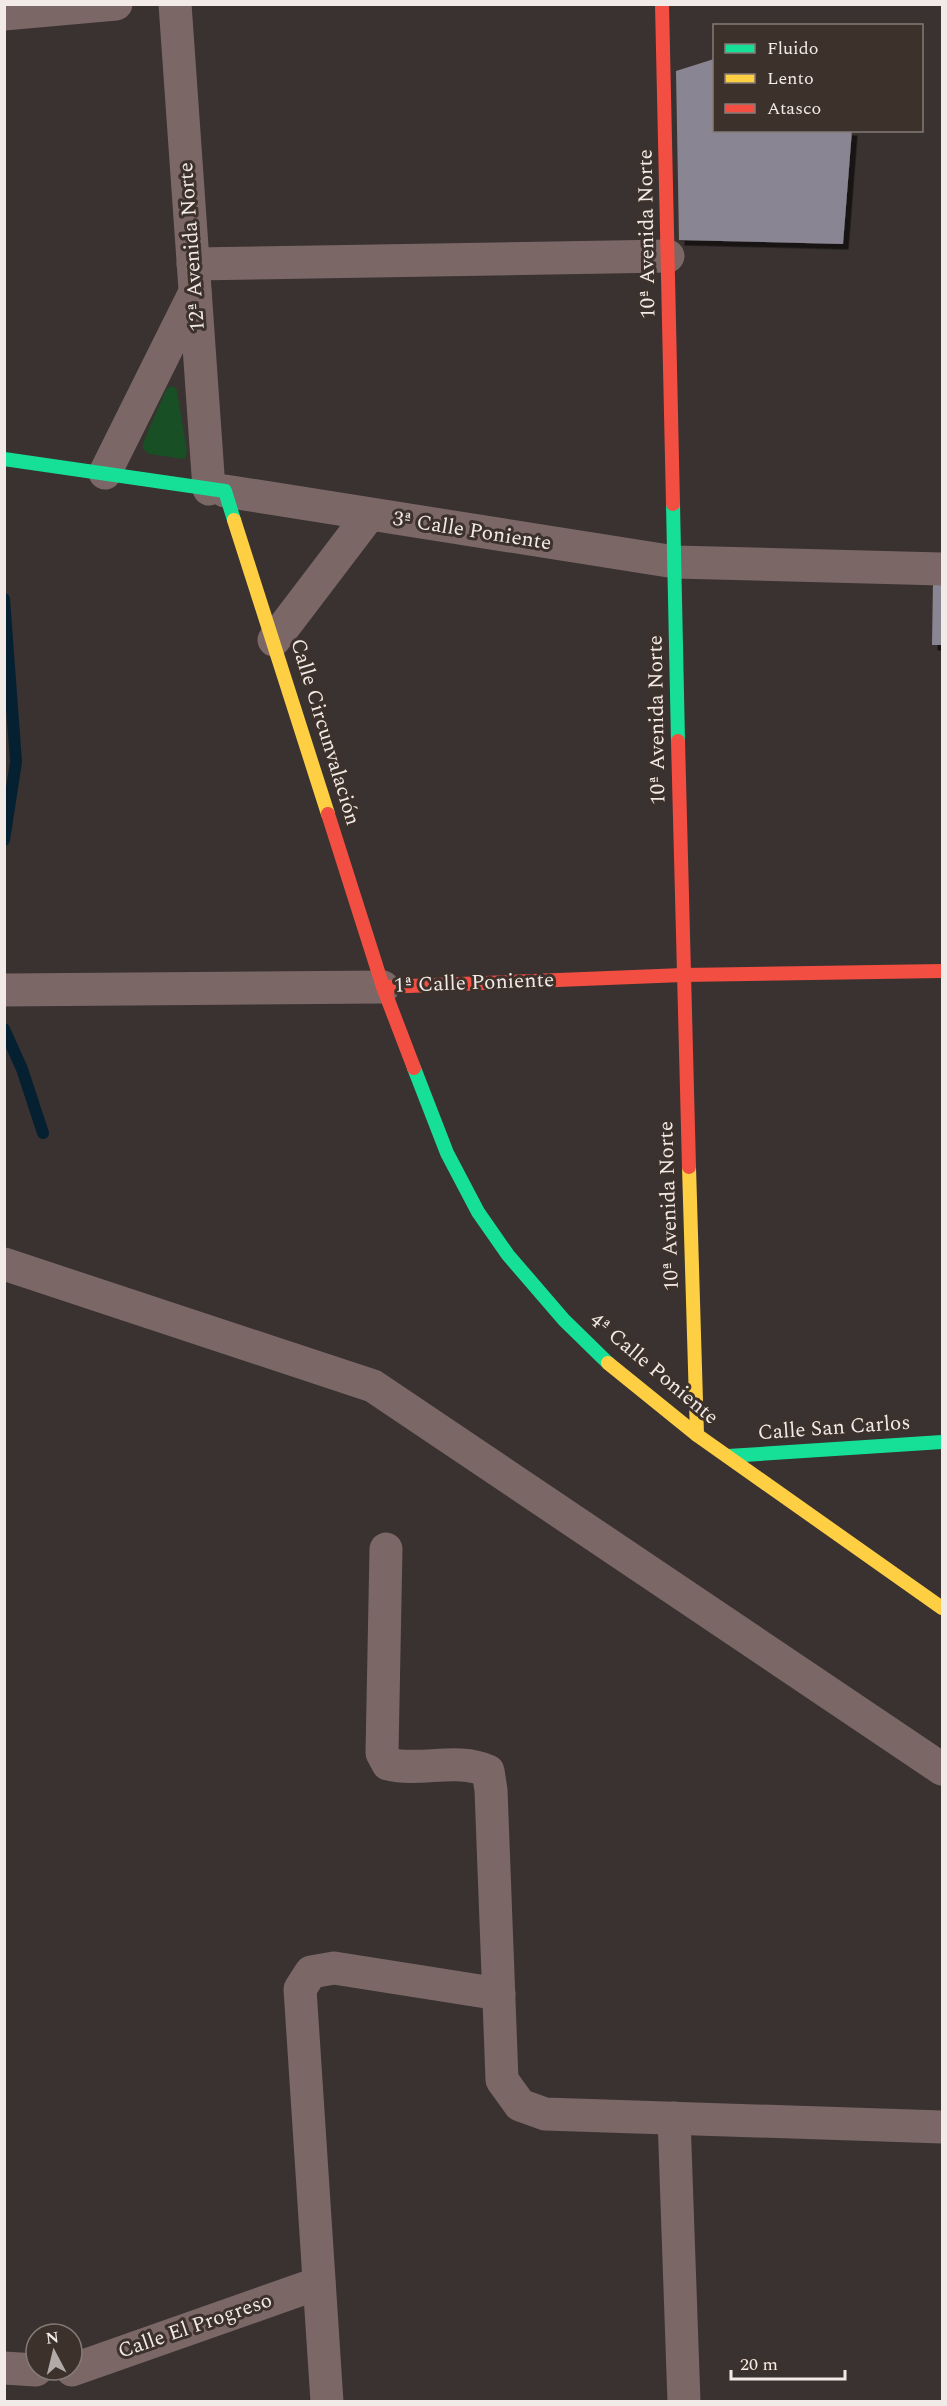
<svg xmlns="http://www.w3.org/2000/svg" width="947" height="2406" font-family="Spectral,serif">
  <defs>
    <filter id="shadow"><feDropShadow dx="5.5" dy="5.5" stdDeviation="0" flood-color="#0009"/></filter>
  </defs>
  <rect width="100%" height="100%" fill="#393230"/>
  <!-- green -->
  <polygon fill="#194f24" points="171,386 176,388 177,391 187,451 186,457 183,459 149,454 143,449 143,443 166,390"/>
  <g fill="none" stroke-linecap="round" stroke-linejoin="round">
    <!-- stream -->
    <g stroke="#052031" stroke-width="12">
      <polyline points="4,599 16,762 4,840"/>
      <polyline points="4,1029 22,1069 43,1133"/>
    </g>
  </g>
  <!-- building -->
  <g fill="#8a8592" filter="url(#shadow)">
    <polygon points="714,59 714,130 852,130 843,244 679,240 676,71"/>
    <polygon points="933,581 942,581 942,645 932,645"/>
  </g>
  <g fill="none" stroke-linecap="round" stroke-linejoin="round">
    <!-- street -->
    <g stroke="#7a6766" stroke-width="33">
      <polyline points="175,4 209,489"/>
      <polyline points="4,14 116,4"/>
      <polyline points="193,264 668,256"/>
      <polyline points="105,473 195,292"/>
      <polyline points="225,491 675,562 942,569"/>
      <polyline points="274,640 369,515"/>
      <polyline points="4,990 383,987"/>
      <polyline points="4,1264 373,1386 942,1769"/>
      <path d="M386,1549L382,1753L388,1764C421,1772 457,1757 488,1771L491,1790L502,2080L520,2105L545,2114L942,2127"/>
      <polyline points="674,2118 684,2402"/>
      <polyline points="4,2368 36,2370"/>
      <polyline points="72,2370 319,2283"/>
      <polyline points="327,2402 300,1989 311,1972 334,1968 499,1994"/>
    </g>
    <!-- fast -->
    <g stroke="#16e098" stroke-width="14">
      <polyline points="4,459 225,491 234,520"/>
      <polyline points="673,504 678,741"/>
      <polyline points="414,1068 447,1153 478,1212 508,1255 564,1320 608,1363"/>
      <polyline points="728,1456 942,1442"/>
    </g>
    <!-- slow -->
    <g stroke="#ffcf43" stroke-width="14">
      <polyline points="234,520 328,814"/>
      <polyline points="689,1167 697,1435"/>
      <polyline points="608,1363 697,1435 942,1608"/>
    </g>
    <!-- jam -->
    <g stroke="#f24e42" stroke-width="14">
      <polyline points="662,4 673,504"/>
      <polyline points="678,741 689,1167"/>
      <polyline points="328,814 383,987 414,1068"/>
      <polyline points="383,987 683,975 942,971"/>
    </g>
  </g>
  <g text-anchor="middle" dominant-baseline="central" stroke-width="6" stroke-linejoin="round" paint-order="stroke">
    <!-- street labels -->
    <g font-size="21" fill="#f2eae6" stroke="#3d312c">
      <text transform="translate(647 234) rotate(-91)">10ª Avenida Norte</text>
      <text transform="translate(192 247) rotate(-94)">12ª Avenida Norte</text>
      <text transform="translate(472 531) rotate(9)">3ª Calle Poniente</text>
      <text transform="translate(657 720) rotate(-91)">10ª Avenida Norte</text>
      <text transform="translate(325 732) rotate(73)">Calle Circunvalación</text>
      <text transform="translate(474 983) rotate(-2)">1ª Calle Poniente</text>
      <text transform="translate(669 1206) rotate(-92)">10ª Avenida Norte</text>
      <text transform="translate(654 1369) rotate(40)">4ª Calle Poniente</text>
      <text transform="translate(834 1428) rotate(-4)">Calle San Carlos</text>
      <text transform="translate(195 2326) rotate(-19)">Calle El Progreso</text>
    </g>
  </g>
  <!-- border -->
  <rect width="947" height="2406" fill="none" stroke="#f2eae6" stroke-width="12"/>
  <!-- legend -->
  <rect x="713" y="24" width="210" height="108" fill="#3d312c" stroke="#857b76" stroke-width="1.5"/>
  <rect x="725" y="44" width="30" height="9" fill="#16e098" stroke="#857b76" stroke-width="1.5"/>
  <text x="767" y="54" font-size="18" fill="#f2eae6">Fluido</text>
  <rect x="725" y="74" width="30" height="9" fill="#ffcf43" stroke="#857b76" stroke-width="1.5"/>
  <text x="767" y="84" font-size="18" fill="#f2eae6">Lento</text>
  <rect x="725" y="104" width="30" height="9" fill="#f24e42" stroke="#857b76" stroke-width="1.5"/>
  <text x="767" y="114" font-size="18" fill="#f2eae6">Atasco</text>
  <!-- north arrow -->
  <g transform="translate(54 2352) rotate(353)"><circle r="28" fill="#3d312c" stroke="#857b76" stroke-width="1.5"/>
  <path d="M0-4.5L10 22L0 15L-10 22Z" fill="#b1aaa6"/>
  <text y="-9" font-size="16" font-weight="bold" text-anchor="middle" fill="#f2eae6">N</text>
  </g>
  <!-- scale -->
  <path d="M731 2370v9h114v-9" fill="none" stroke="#f2eae6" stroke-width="3"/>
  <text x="740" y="2370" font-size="18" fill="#f2eae6" stroke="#3d312c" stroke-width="4.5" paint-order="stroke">20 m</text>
</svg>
